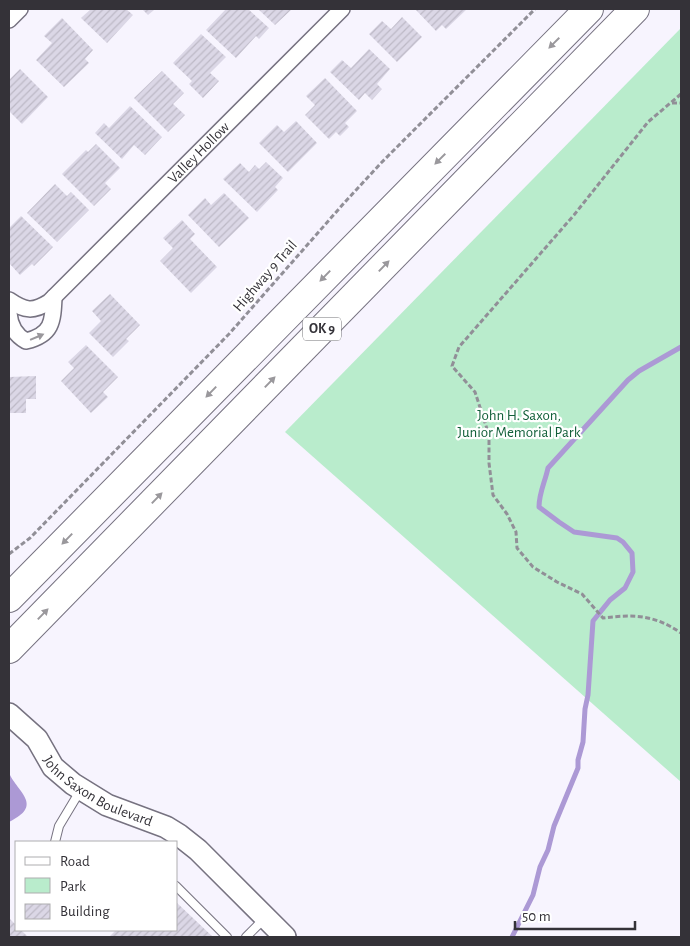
<svg xmlns="http://www.w3.org/2000/svg" width="690" height="946" font-family="'Alegreya Sans',sans-serif">
  <defs>
    <pattern id="building-hatch" width="6" height="6" patternUnits="userSpaceOnUse" patternTransform="scale(1.25)"><rect width="6" height="6" fill="#dbd7e6"/><path d="M-1 1l2-2M0 6l6-6M5 7l2-2" fill="none" stroke="#bdb9c6"/></pattern>
  </defs>
  <rect width="100%" height="100%" fill="#f7f4fe"/>
  <!-- park -->
  <polygon fill="#b9eccc" points="681,28 681,782 285,432"/>
  <!-- water -->
  <path fill="#ac99d5" d="M9,773C18,793 44,805 9,822Z"/>
  <g fill="none" stroke-linecap="round" stroke-linejoin="round">
    <!-- stream -->
    <path stroke="#ac99d5" stroke-width="5" d="M512,937L533,895L540,867L548,850L554,826L578,768V760L583,742L585,709L588,695L593,621L610,600L625,588L633,572L632,553L623,542L617,538L574,532L559,522L539,507C539,493 545,482 548,468L628,380L639,371L681,347"/>
  </g>
  <!-- building -->
  <g fill="url(#building-hatch)">
    <polygon points="91,9 126,9 133,15 107,43 81,18"/>
    <polygon points="142,9 155,9 148,15"/>
    <polygon points="226,9 248,9 269,28 259,39 256,36 236,58 206,30"/>
    <polygon points="258,9 292,9 275,25"/>
    <polygon points="415,9 467,9 446,29 442,25 436,31"/>
    <polygon points="402,17 422,37 397,62 369,34 382,21 391,29"/>
    <polygon points="62,18 93,50 85,59 89,63 64,87 36,60 52,43 44,36"/>
    <polygon points="201,34 226,57 210,73 219,81 203,98 189,84 192,81 173,63"/>
    <polygon points="369,49 390,69 377,84 382,89 372,100 365,93 359,100 330,72 342,60 351,68"/>
    <polygon points="20,69 48,97 22,124 9,111 9,80"/>
    <polygon points="162,71 184,93 173,104 185,115 168,132 134,98"/>
    <polygon points="325,78 357,111 345,123 349,127 340,136 336,132 329,139 305,115 315,105 306,96"/>
    <polygon points="130,106 162,137 145,155 134,145 122,159 95,133 104,123 109,128"/>
    <polygon points="296,121 317,143 288,172 259,143 277,125 284,132"/>
    <polygon points="96,144 120,168 105,183 111,189 94,206 62,174 86,150 88,152"/>
    <polygon points="266,162 283,178 275,187 278,190 257,212 223,179 240,163 249,172 255,165 259,169"/>
    <polygon points="55,184 67,196 71,192 89,210 57,242 27,213"/>
    <polygon points="224,193 249,218 219,247 188,215 205,198 211,205"/>
    <polygon points="21,216 53,247 34,266 32,264 20,275 9,263 9,228"/>
    <polygon points="182,220 195,234 190,239 217,267 191,293 160,261 173,248 163,238"/>
    <polygon points="110,294 140,325 126,339 129,341 113,357 89,333 101,321 92,311"/>
    <polygon points="86,345 118,377 103,392 108,397 91,413 61,381 74,368 68,362"/>
    <polygon points="36,376 36,399 26,399 26,413 9,413 9,377"/>
    <polygon points="176,902 213,937 109,937 116,930 176,930"/>
    <polygon points="9,918 16,925 16,930 21,930 28,937 9,937"/>
  </g>
  <g fill="none" stroke-linecap="round" stroke-linejoin="round">
    <defs>
      <g id="lane">
        <polyline points="55,842 59,826 80,791"/>
        <polyline points="176,886 227,937"/>
        <polyline points="246,937 264,919"/>
      </g>
      <g id="street">
        <polyline points="9,20 20,9"/>
        <path id="s1" d="M9,300C25,311 33,312 49,302L342,9"/>
        <path d="M9,313C10,325 15,335 26,341C52,335 53,322 54,297"/>
      </g>
      <g id="secondary">
        <path id="s2" d="M9,714L37,739L53,767L73,784L107,805L166,827L179,835L198,850L285,937"/>
      </g>
      <g id="highway">
        <polyline points="9,598 589,9"/>
        <polyline points="9,649 635,9"/>
      </g>
    </defs>
    <!-- lane casing -->
    <use href="#lane" stroke="#767280" stroke-width="10"/>
    <!-- street casing -->
    <use href="#street" stroke="#767280" stroke-width="18"/>
    <!-- secondary casing -->
    <use href="#secondary" stroke="#767280" stroke-width="24"/>
    <!-- highway casing -->
    <use href="#highway" stroke="#767280" stroke-width="30"/>
    <!-- path -->
    <g stroke="#918f97" stroke-width="3" stroke-dasharray="5 2.5" stroke-linecap="butt">
      <path d="M681,94L648,122L574,215L459,347L452,366L475,392L489,435V463L493,495L507,514L516,532L517,548L533,567L557,582L582,594L603,618C634,614 655,615 681,633"/>
      <polyline points="672,103 681,103"/>
      <polyline points="9,554 30,538 229,334 345,202 381,163 535,9"/>
    </g>
    <!-- lane -->
    <use href="#lane" stroke="#fff" stroke-width="8"/>
    <!-- street -->
    <use href="#street" stroke="#fff" stroke-width="15"/>
    <!-- secondary -->
    <use href="#secondary" stroke="#fff" stroke-width="21"/>
    <!-- highway -->
    <use href="#highway" stroke="#fff" stroke-width="28"/>
  </g>
  <!-- one-way arrows -->
  <defs><path id="oneway-solid" d="M-6-.8H1V-3.2L6.5 0L1 3.2V.8H-6Z" transform="scale(1.25)"/></defs>
  <g fill="#9a989c">
    <use href="#oneway-solid" transform="translate(554 43) rotate(135)"/>
    <use href="#oneway-solid" transform="translate(440 159) rotate(135)"/>
    <use href="#oneway-solid" transform="translate(384 266) rotate(-46)"/>
    <use href="#oneway-solid" transform="translate(325 276) rotate(134)"/>
    <use href="#oneway-solid" transform="translate(37 337) rotate(-23)"/>
    <use href="#oneway-solid" transform="translate(270 382) rotate(-46)"/>
    <use href="#oneway-solid" transform="translate(211 392) rotate(134)"/>
    <use href="#oneway-solid" transform="translate(157 498) rotate(-46)"/>
    <use href="#oneway-solid" transform="translate(67 539) rotate(134)"/>
    <use href="#oneway-solid" transform="translate(43 614) rotate(-46)"/>
  </g>
  <g text-anchor="middle" dominant-baseline="central" stroke-width="4.5" stroke-linejoin="round" paint-order="stroke">
    <!-- shield labels -->
    <rect fill="#fff" stroke="#717074" stroke-width="1" x="303" y="317.5" width="38" height="23" rx="4"/>
    <g font-size="14" font-weight="bold" fill="#343238">
      <text x="322" y="329">OK 9</text>
    </g>
    <!-- street labels -->
    <g font-size="15" fill="#343238" stroke="#fff">
      <text stroke="none"><textPath href="#s1" startOffset="255">Valley Hollow</textPath></text>
      <text transform="translate(265 276) rotate(-49)">Highway 9 Trail</text>
      <text stroke="none"><textPath href="#s2" startOffset="121">John Saxon Boulevard</textPath></text>
    </g>
    <!-- park labels -->
    <g font-size="15" fill="#115f39" stroke="#fff">
      <text x="519" y="415">John H. Saxon,<tspan x="519" dy="17">Junior Memorial Park</tspan></text>
    </g>
  </g>
  <!-- border -->
  <rect width="690" height="946" fill="none" stroke="#343238" stroke-width="20"/>
  <!-- legend -->
  <rect x="15" y="841" width="162" height="90" fill="#ffffff" stroke="#aeadaf"/>
  <rect x="25" y="857" width="25" height="8" fill="#ffffff" stroke="#aeadaf"/>
  <text x="60" y="866" font-size="15" fill="#343238">Road</text>
  <rect x="25" y="878" width="25" height="15" fill="#b9eccc" stroke="#aeadaf"/>
  <text x="60" y="891" font-size="15" fill="#343238">Park</text>
  <rect x="25" y="904" width="25" height="15" fill="url(#building-hatch)" stroke="#aeadaf"/>
  <text x="60" y="916" font-size="15" fill="#343238">Building</text>
  <!-- scale -->
  <path d="M515 921v8h120v-8" fill="none" stroke="#343238" stroke-width="2.5"/>
  <text x="522" y="921" font-size="15" fill="#343238" stroke="#ffffff" stroke-width="4" paint-order="stroke">50 m</text>
</svg>
